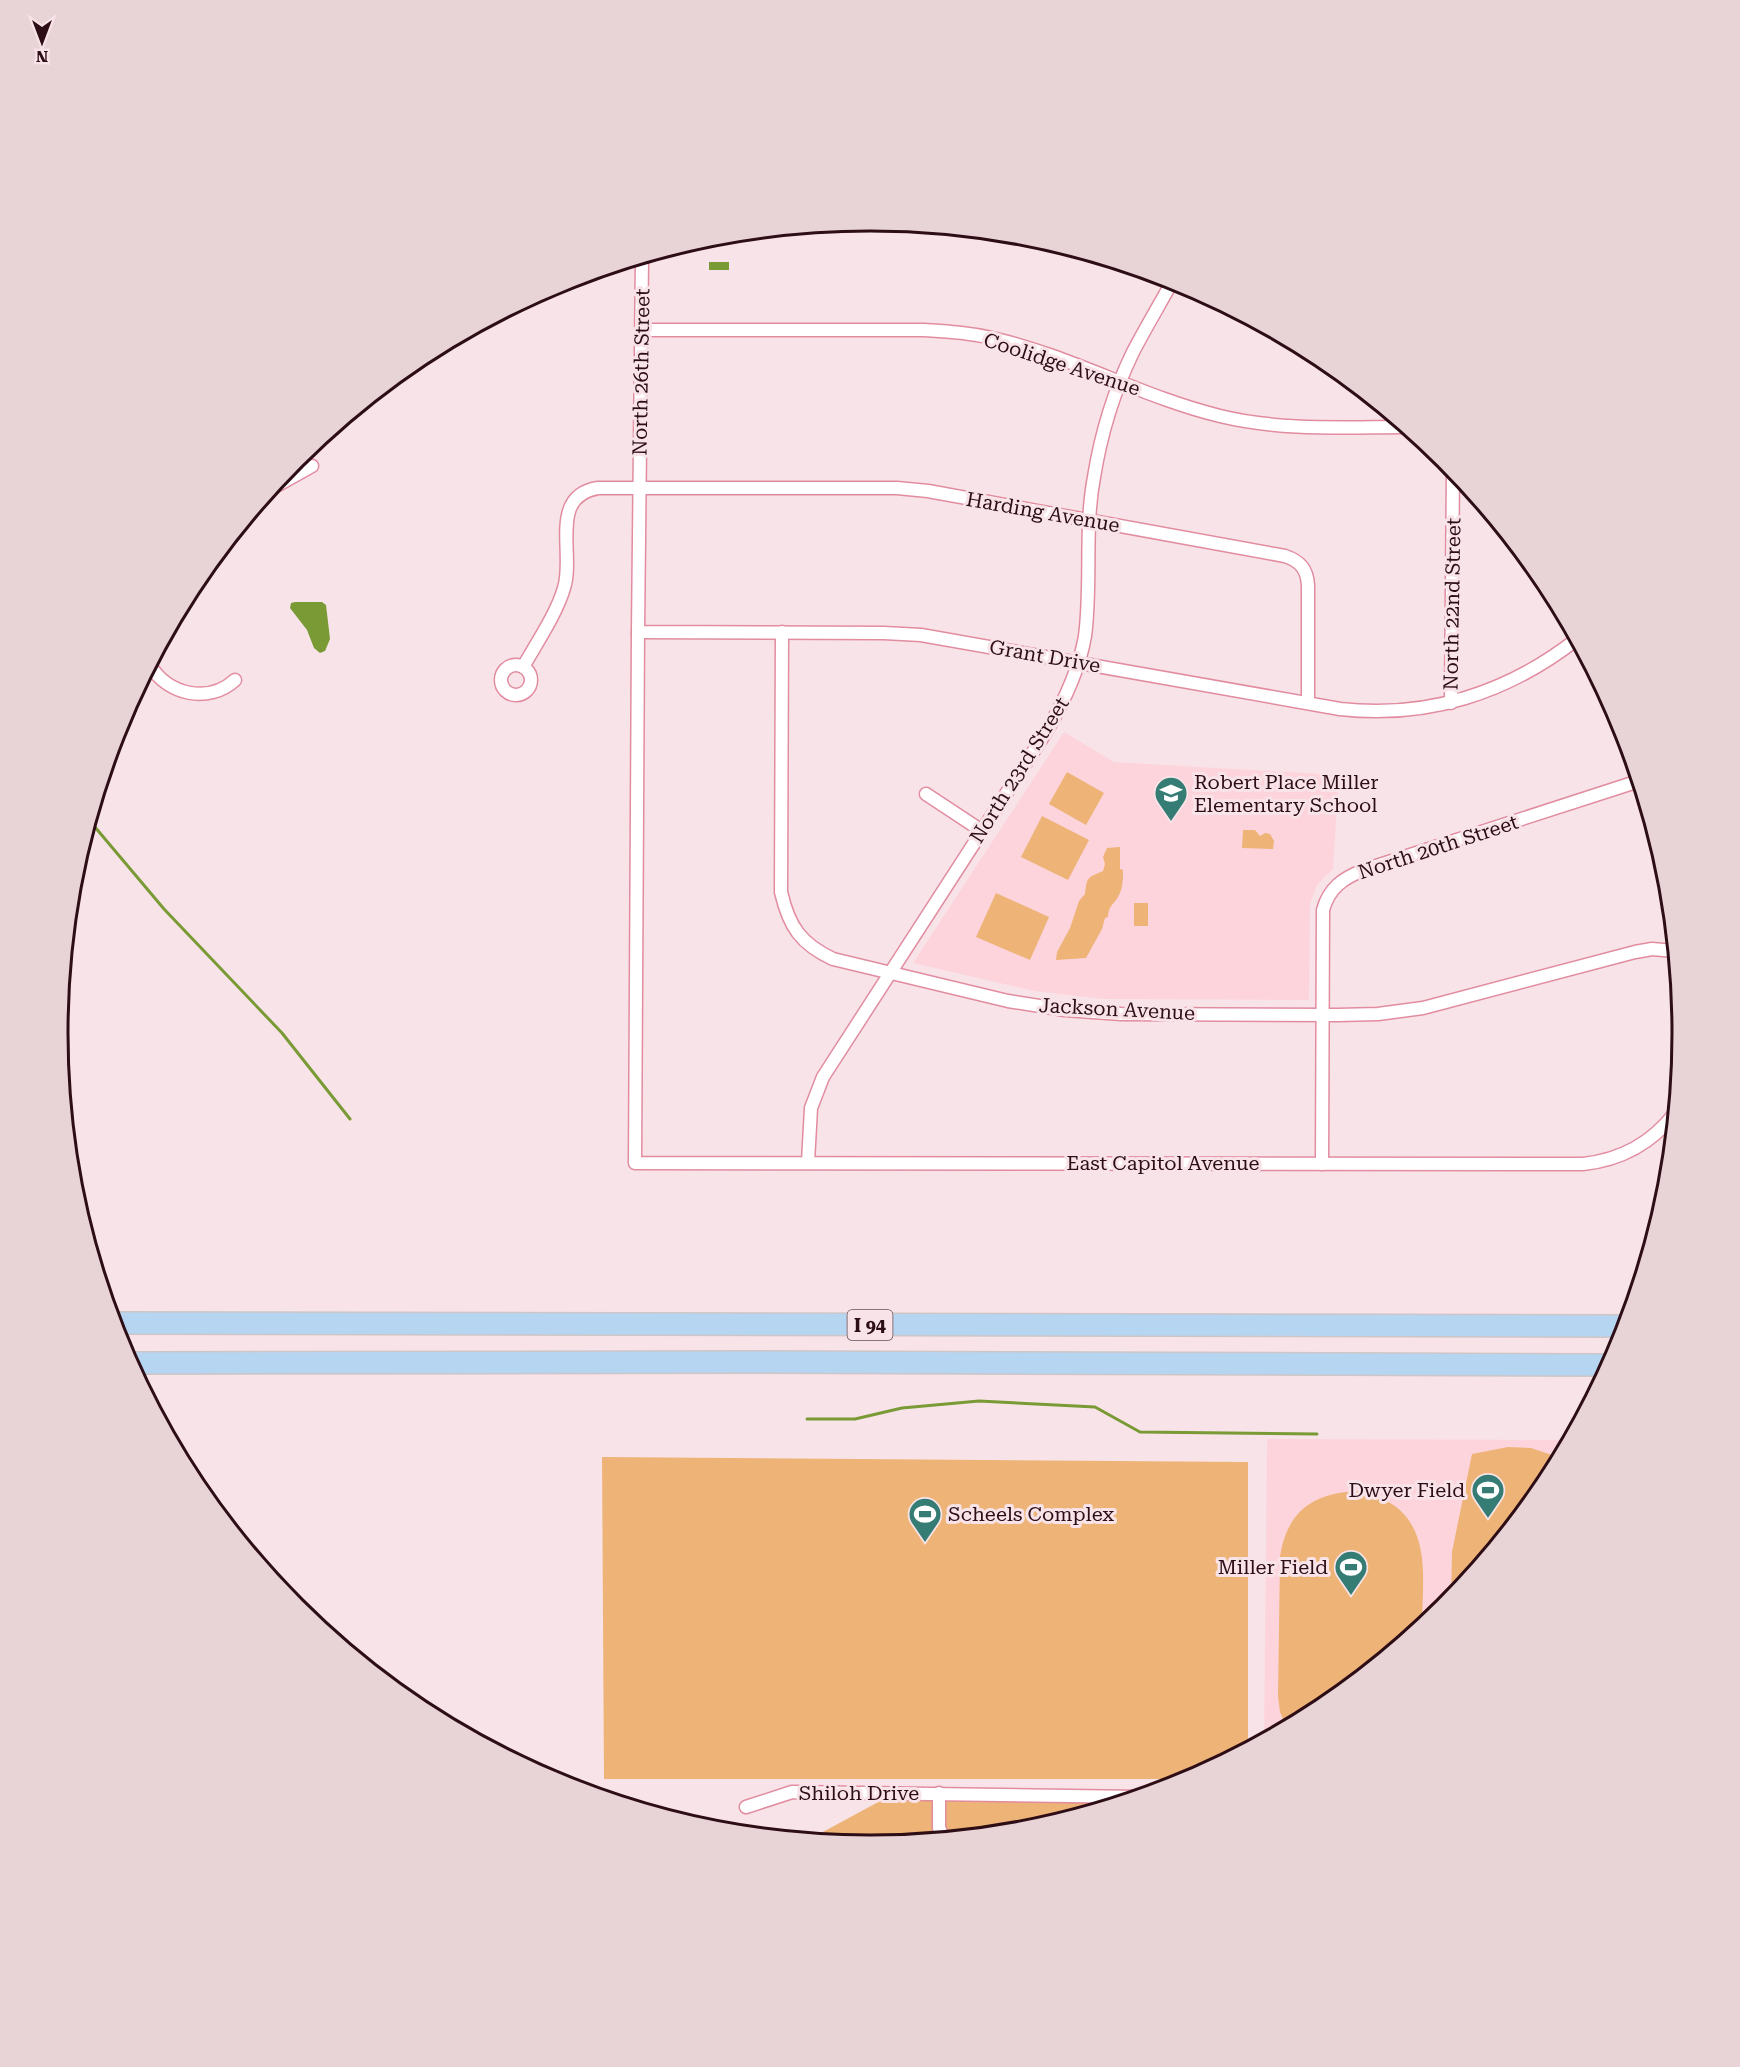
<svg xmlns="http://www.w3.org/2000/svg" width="1740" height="2067" font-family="'Roboto Serif',serif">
  <rect width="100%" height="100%" fill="#f8e4e8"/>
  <!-- built -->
  <g fill="#fdd4dc">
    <polygon points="1064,732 1114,762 1339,775 1333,869 1317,885 1310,904 1309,1000 1103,999 1034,991 913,963"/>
    <polygon points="1267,1439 1570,1440 1546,1485 1445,1609 1321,1710 1264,1741"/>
  </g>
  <!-- green -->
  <g fill="#eeb377">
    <polygon points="1067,772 1104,793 1086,825 1049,804"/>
    <polygon points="1042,816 1089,840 1068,880 1021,857"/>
    <polygon points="1243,830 1255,830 1260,836 1265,833 1270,834 1274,841 1273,849 1242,848"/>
    <path d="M1120,847V869L1123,870C1123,878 1123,888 1119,895C1114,905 1109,904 1108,917L1105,918L1102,929L1086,958L1056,960L1057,952L1070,928L1079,901L1085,894C1087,877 1087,878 1103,871L1105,864L1103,857L1107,848Z"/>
    <polygon points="996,893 1049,917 1030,960 976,937"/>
    <rect x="1134" y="903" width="14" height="23"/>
    <polygon points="1508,1447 1531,1448 1561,1458 1546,1485 1451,1601 1452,1552 1472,1454"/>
    <polygon points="602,1457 1248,1462 1248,1749 1191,1779 604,1779"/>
    <path d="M1358,1491C1365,1493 1374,1495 1381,1498C1434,1522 1422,1580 1422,1627L1321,1710L1287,1728L1280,1712L1278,1696L1280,1557C1287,1511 1313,1493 1358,1491Z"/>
    <polygon points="882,1800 1120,1803 1028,1831 870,1846 808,1840"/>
  </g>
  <!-- water -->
  <g fill="#799a35">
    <rect x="709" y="262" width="20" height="8"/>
    <polygon points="295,602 322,602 326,605 330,639 325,651 320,653 314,648 307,630 290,608 291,603"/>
  </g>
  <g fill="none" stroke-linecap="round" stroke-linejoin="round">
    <!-- stream -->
    <g stroke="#799a35" stroke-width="3">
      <polyline points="89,820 164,909 282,1033 350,1119"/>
      <polyline points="807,1419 855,1419 902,1408 979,1401 1095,1407 1140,1432 1317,1434"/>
    </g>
    <defs>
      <g id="street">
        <path d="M642,257L638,632L884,633L921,635L1340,709C1427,719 1508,693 1577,639"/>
        <path d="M641,330H924C947,331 970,333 992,338C1071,356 1142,397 1220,416C1281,431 1345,427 1406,427"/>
        <polyline points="269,490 312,466"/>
        <path d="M638,632L635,1163L1583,1164C1620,1160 1652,1143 1675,1113"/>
        <path d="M782,632L781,892C789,927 801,944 833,959L1008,1001L1065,1010L1121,1014L1338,1015L1378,1014L1423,1008L1635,952L1652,949L1675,951"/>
        <path d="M150,665C167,695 209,704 235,680"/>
        <circle cx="516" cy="680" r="15"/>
        <path d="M523,667C536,644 557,613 564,588C575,554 548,496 598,488H897L928,491L1285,556C1300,561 1307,569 1308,585V703"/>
        <polyline points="1451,703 1453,469"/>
        <polyline points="926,794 982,831"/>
        <path d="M808,1162L811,1108L823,1077L1046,732C1064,702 1079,671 1085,636C1092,583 1084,530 1094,477C1101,434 1114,391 1133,352C1146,327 1160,304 1173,280"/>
        <path d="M1322,1164L1323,910C1329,888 1343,878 1364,870L1639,781"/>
        <polyline points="939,1793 939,1828 944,1838 960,1838"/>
        <polyline points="746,1807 792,1792 1141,1797"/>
      </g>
      <g id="highway">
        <polyline points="112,1323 1627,1326"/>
        <polyline points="129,1363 748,1362 1610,1365"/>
      </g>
    </defs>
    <!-- street casing -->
    <use href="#street" stroke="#e28ca0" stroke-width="15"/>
    <!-- highway casing -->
    <use href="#highway" stroke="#cdc5c7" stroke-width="24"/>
    <!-- street -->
    <use href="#street" stroke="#fff" stroke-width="12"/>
    <!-- highway -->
    <use href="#highway" stroke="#b6d5f1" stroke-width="21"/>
  </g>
  <!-- icons -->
  <defs>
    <symbol id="school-pin" viewBox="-11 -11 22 30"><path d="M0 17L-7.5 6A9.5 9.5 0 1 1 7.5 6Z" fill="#357c74" stroke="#f8e4e8"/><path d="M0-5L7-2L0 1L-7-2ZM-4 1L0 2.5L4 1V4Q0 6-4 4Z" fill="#fff"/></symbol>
    <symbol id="stadium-pin" viewBox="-11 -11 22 30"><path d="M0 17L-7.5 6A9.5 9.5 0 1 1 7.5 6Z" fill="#357c74" stroke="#f8e4e8"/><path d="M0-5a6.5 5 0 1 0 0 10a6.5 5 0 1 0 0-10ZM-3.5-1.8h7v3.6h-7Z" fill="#fff"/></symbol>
  </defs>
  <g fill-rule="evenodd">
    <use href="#school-pin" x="1152" y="774" width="38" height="52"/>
    <use href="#stadium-pin" x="1469" y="1471" width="38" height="52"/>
    <use href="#stadium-pin" x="906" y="1495" width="38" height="52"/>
    <use href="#stadium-pin" x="1332" y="1548" width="38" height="52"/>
  </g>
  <g text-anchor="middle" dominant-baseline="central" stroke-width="6" stroke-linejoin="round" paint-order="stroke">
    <!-- shield labels -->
    <rect fill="#f8e4e8" stroke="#6a4e55" stroke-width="1.5" x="847.5" y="1310" width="45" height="30" rx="4.5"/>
    <g font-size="18" font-weight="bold" fill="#2d0d16">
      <text x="870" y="1325">I 94</text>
    </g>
    <!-- street labels -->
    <g font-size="20" fill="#2d0d16" stroke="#f8e4e8">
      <text transform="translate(1062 364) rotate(18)">Coolidge Avenue</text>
      <text transform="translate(641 372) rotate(-89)">North 26th Street</text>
      <text transform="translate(1043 512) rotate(10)">Harding Avenue</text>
      <text transform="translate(1452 604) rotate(-89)">North 22nd Street</text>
      <text transform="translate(1045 656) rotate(10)">Grant Drive</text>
      <text transform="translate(1019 770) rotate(-58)">North 23rd Street</text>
      <text transform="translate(1438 847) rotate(-18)">North 20th Street</text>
      <text transform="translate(1117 1009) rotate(3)">Jackson Avenue</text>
      <text x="1163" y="1163">East Capitol Avenue</text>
      <text x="859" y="1793">Shiloh Drive</text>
    </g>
    <!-- poi labels -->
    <g font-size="20" fill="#2d0d16" stroke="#f8e4e8" text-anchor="start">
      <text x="1194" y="782">Robert Place Miller<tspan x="1194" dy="23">Elementary School</tspan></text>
      <text x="1465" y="1490" text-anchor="end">Dwyer Field</text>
      <text x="948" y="1514">Scheels Complex</text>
      <text x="1328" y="1567" text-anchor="end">Miller Field</text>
    </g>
  </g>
  <!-- crop -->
  <path d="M0 0H1740V2067H0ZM68 1033a802 802 0 1 1 1604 0a802 802 0 1 1-1604 0Z" fill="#e8d3d7" fill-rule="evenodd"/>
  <path fill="none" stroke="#2d0d16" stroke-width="3" d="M68 1033a802 802 0 1 1 1604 0a802 802 0 1 1-1604 0Z"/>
  <!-- north arrow -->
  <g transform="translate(42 42) rotate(180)" stroke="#f8e4e8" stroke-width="4.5" paint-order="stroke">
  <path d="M0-4.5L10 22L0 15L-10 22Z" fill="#2d0d16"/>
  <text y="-9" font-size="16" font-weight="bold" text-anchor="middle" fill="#2d0d16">N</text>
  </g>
</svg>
